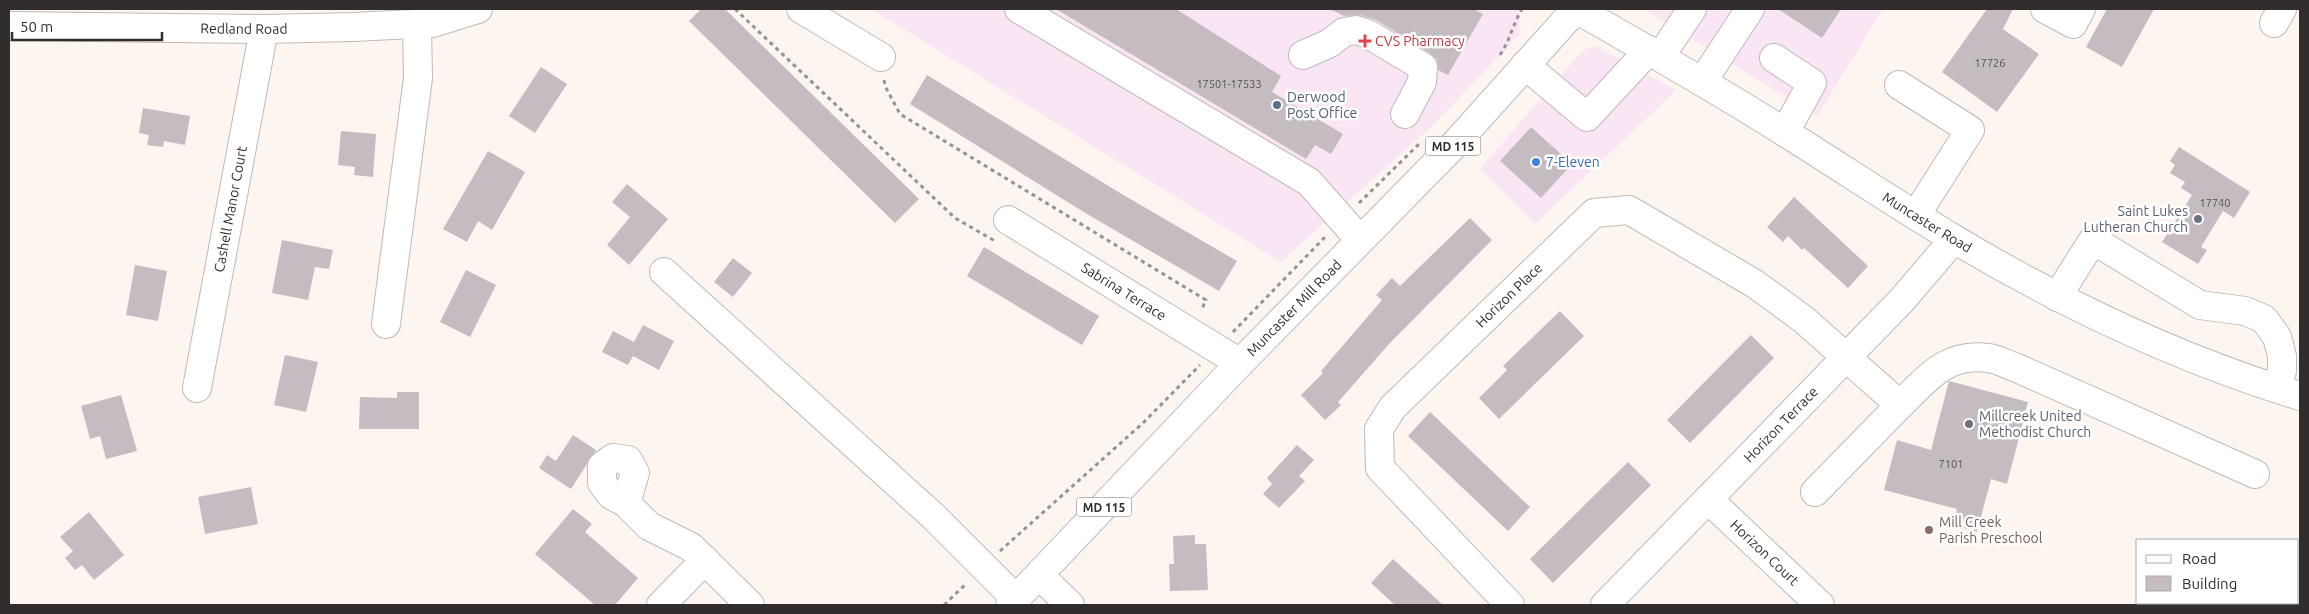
<svg xmlns="http://www.w3.org/2000/svg" width="2309" height="614" font-family="Ubuntu,sans-serif">
  <rect width="100%" height="100%" fill="#fcf5f0"/>
  <!-- commercial -->
  <g fill="#fae5f4">
    <polygon points="871,9 1518,9 1520,34 1433,125 1281,262"/>
    <polygon points="1647,9 1883,9 1817,116 1647,11"/>
    <polygon points="1595,46 1676,90 1535,224 1480,169 1583,50"/>
  </g>
  <!-- building -->
  <g fill="#c4bcc1">
    <polygon points="701,9 725,9 919,199 895,223 689,21"/>
    <polygon points="1056,9 1176,9 1281,76 1272,92 1343,134 1331,154 1315,145 1306,159"/>
    <polygon points="1330,9 1473,9 1483,14 1448,75 1438,70 1437,60 1431,54 1376,20 1360,15 1344,16"/>
    <polygon points="1778,9 1841,9 1822,38"/>
    <polygon points="1987,9 2013,9 2003,29 2039,54 1997,112 1942,72"/>
    <polygon points="2107,9 2154,9 2122,67 2086,47"/>
    <polygon points="541,67 567,84 535,133 509,116"/>
    <polygon points="927,75 1120,193 1237,261 1219,291 1087,214 910,104"/>
    <polygon points="143,108 190,116 185,145 164,141 163,147 147,145 149,135 139,133"/>
    <polygon points="1531,127 1572,164 1541,198 1500,161"/>
    <polygon points="341,131 376,134 373,177 354,175 355,167 338,165"/>
    <polygon points="2179,147 2250,192 2234,218 2223,211 2201,247 2207,250 2198,264 2162,242 2192,195 2181,188 2185,182 2170,173 2175,165 2170,161"/>
    <polygon points="488,151 525,172 492,230 478,221 467,242 443,229"/>
    <polygon points="627,184 668,219 629,265 607,245 630,217 612,202"/>
    <polygon points="1794,197 1868,266 1848,288 1804,248 1802,250 1788,236 1783,242 1767,227"/>
    <polygon points="1470,218 1492,240 1390,343 1338,402 1341,405 1325,420 1301,395 1323,373 1321,371 1382,300 1376,295 1392,278 1400,286"/>
    <polygon points="282,240 333,250 329,269 315,267 308,300 272,293"/>
    <polygon points="984,247 1099,316 1082,345 967,276"/>
    <polygon points="733,258 752,273 733,297 714,282"/>
    <polygon points="135,265 167,271 158,321 126,315"/>
    <polygon points="466,270 496,285 470,337 440,322"/>
    <polygon points="1560,311 1584,336 1499,419 1479,398 1507,370 1503,366"/>
    <polygon points="643,325 674,341 659,370 633,356 628,365 602,352 613,331 634,342"/>
    <polygon points="1751,335 1774,358 1690,443 1667,420"/>
    <polygon points="285,355 318,362 306,412 274,405"/>
    <polygon points="1949,381 2028,402 2007,484 1991,479 1977,532 1953,525 1957,509 1884,490 1897,440 1931,450"/>
    <polygon points="397,392 419,392 419,429 359,429 360,397 397,398"/>
    <polygon points="121,395 137,451 106,459 100,436 90,439 81,406"/>
    <polygon points="1430,412 1530,507 1508,531 1408,436"/>
    <polygon points="573,435 596,450 571,489 539,468 547,455 556,461"/>
    <polygon points="1297,445 1314,460 1299,476 1305,481 1279,508 1263,494 1272,484 1267,478"/>
    <polygon points="1628,462 1651,485 1553,583 1530,559"/>
    <polygon points="251,487 258,524 205,534 198,497"/>
    <polygon points="573,509 592,524 585,532 638,578 615,605 595,605 535,554"/>
    <polygon points="89,512 124,555 94,580 82,565 75,570 65,558 73,551 60,537"/>
    <polygon points="1195,535 1195,544 1206,544 1208,590 1170,591 1169,564 1174,564 1173,536"/>
    <polygon points="1393,559 1443,605 1395,605 1371,583"/>
  </g>
  <g fill="none" stroke-linecap="round" stroke-linejoin="round">
    <defs>
      <g id="minor">
        <polyline points="801,9 881,57"/>
        <polyline points="1019,9 1309,182 1360,240"/>
        <path id="s1" d="M1576,9C1646,49 1717,89 1786,133C1842,168 1897,205 1954,239C2063,304 2179,359 2300,396"/>
        <polyline points="2045,9 2073,24 2081,9"/>
        <polyline points="2274,23 2282,9"/>
        <polyline points="1303,55 1330,43 1344,32 1356,30 1368,34 1423,67 1422,82 1405,114"/>
        <polyline points="1660,57 1692,9"/>
        <polyline points="1774,58 1812,83 1785,132"/>
        <polyline points="1525,65 1587,117 1649,50"/>
        <polyline points="1702,82 1750,9"/>
        <polyline points="1899,85 1970,130 1916,215"/>
        <path id="s2" d="M1008,220L1240,363"/>
        <polyline points="664,272 933,516 1016,599"/>
        <polyline points="2057,297 2093,240 2200,305 2245,311 2264,319 2277,337 2282,356 2282,371 2276,388"/>
        <polyline points="386,324 418,78 417,24"/>
        <path id="s3" d="M197,388L264,29"/>
        <polyline points="1815,492 1900,405"/>
        <path id="s4" d="M1708,499L1820,605"/>
        <polyline points="626,503 635,473 628,460 613,458 602,466 602,483 611,495 626,503 649,526 691,547 750,605"/>
        <polyline points="1039,575 1070,605"/>
        <polyline points="661,605 705,560"/>
        <path id="s5" d="M1510,605L1380,468L1379,429L1393,407L1594,213L1629,210L1755,284L1803,319L1900,405C1927,379 1946,352 1988,358C1998,359 2008,365 2017,368L2255,474"/>
        <path id="s6" d="M1605,605L1902,300L1954,239"/>
      </g>
      <g id="major">
        <path id="s7" d="M9,26L264,29L353,27L433,23L478,9"/>
        <path id="s8" d="M1010,605L1240,363L1454,145L1576,9"/>
      </g>
    </defs>
    <!-- minor casing -->
    <use href="#minor" stroke="#c0b9b5" stroke-width="30"/>
    <!-- major casing -->
    <use href="#major" stroke="#c0b9b5" stroke-width="30"/>
    <!-- path -->
    <g stroke="#989390" stroke-width="3" stroke-dasharray="4 4" stroke-linecap="butt">
      <polyline points="735,9 955,218 995,241"/>
      <path d="M1500,55C1510,40 1513,24 1522,9"/>
      <polyline points="884,80 885,86 900,114 1206,300 1201,311"/>
      <polyline points="1359,203 1420,143"/>
      <polyline points="1233,332 1326,236"/>
      <polyline points="1000,551 1143,423 1200,365"/>
      <polyline points="944,605 967,583"/>
    </g>
    <!-- minor -->
    <use href="#minor" stroke="#fff" stroke-width="28"/>
    <!-- major -->
    <use href="#major" stroke="#fff" stroke-width="28"/>
  </g>
  <!-- markers -->
  <path fill="#e0444e" stroke="#fff" stroke-width="2" d="M1362.5 33.5h5v5h5v5h-5v5h-5v-5h-5v-5h5z"/>
  <circle fill="#5c6f8a" stroke="#fff" stroke-width="2" cx="1277" cy="105" r="5"/>
  <circle fill="#3f7fe0" stroke="#fff" stroke-width="2" cx="1536" cy="162" r="5"/>
  <g fill="#6b7280" stroke="#fff" stroke-width="2">
    <circle cx="2198" cy="219" r="5"/>
    <circle cx="1969" cy="424" r="5"/>
  </g>
  <circle fill="#8d6e63" stroke="#fff" stroke-width="2" cx="1929" cy="530" r="5"/>
  <g text-anchor="middle" dominant-baseline="central" stroke-width="5" stroke-linejoin="round" paint-order="stroke">
    <!-- number labels -->
    <g font-size="11" fill="#555151">
      <text x="1990" y="63">17726</text>
      <text x="1229" y="84">17501-17533</text>
      <text x="2215" y="203">17740</text>
      <text x="1951" y="464">7101</text>
    </g>
    <!-- shield labels -->
    <g fill="#fff" stroke="#6e6c6b" stroke-width="1">
      <rect x="1425.5" y="136.5" width="55" height="19" rx="4"/>
      <rect x="1076.5" y="497.5" width="55" height="19" rx="4"/>
    </g>
    <g font-size="12" font-weight="bold" fill="#302d2c">
      <text x="1453" y="146">MD 115</text>
      <text x="1104" y="507">MD 115</text>
    </g>
    <!-- street labels -->
    <g font-size="14" fill="#302d2c" stroke="#fff">
      <text stroke="none"><textPath href="#s7" startOffset="235">Redland Road</textPath></text>
      <text stroke="none"><textPath href="#s3" startOffset="182">Cashell Manor Court</textPath></text>
      <text stroke="none"><textPath href="#s1" startOffset="411">Muncaster Road</textPath></text>
      <text stroke="none"><textPath href="#s2" startOffset="136">Sabrina Terrace</textPath></text>
      <text stroke="none"><textPath href="#s5" startOffset="415">Horizon Place</textPath></text>
      <text stroke="none"><textPath href="#s8" startOffset="411">Muncaster Mill Road</textPath></text>
      <text stroke="none"><textPath href="#s6" startOffset="252">Horizon Terrace</textPath></text>
      <text stroke="none"><textPath href="#s4" startOffset="78">Horizon Court</textPath></text>
    </g>
    <!-- health labels -->
    <g font-size="14" fill="#be3a42" stroke="#fff" text-anchor="start">
      <text x="1375" y="41">CVS Pharmacy</text>
    </g>
    <!-- service labels -->
    <g font-size="14" fill="#4e5e75" stroke="#fff" text-anchor="start">
      <text x="1287" y="97">Derwood<tspan x="1287" dy="16">Post Office</tspan></text>
    </g>
    <!-- shop labels -->
    <g font-size="14" fill="#366cbe" stroke="#fff" text-anchor="start">
      <text x="1546" y="162">7-Eleven</text>
    </g>
    <!-- worship labels -->
    <g font-size="14" fill="#5b616d" stroke="#fff" text-anchor="end">
      <text x="2188" y="211">Saint Lukes<tspan x="2188" dy="16">Lutheran Church</tspan></text>
      <text x="1979" y="416" text-anchor="start">Millcreek United<tspan x="1979" dy="16">Methodist Church</tspan></text>
    </g>
    <!-- education labels -->
    <g font-size="14" fill="#785e54" stroke="#fff" text-anchor="start">
      <text x="1939" y="522">Mill Creek<tspan x="1939" dy="16">Parish Preschool</tspan></text>
    </g>
  </g>
  <!-- border -->
  <rect width="2309" height="614" fill="none" stroke="#302d2c" stroke-width="20"/>
  <!-- legend -->
  <rect x="2136" y="539" width="162" height="65" fill="#ffffff" stroke="#acabab"/>
  <rect x="2146" y="555" width="25" height="8" fill="#ffffff" stroke="#acabab"/>
  <text x="2182" y="564" font-size="15" fill="#302d2c">Road</text>
  <rect x="2146" y="576" width="25" height="15" fill="#c4bcc1" stroke="#acabab"/>
  <text x="2182" y="589" font-size="15" fill="#302d2c">Building</text>
  <!-- scale -->
  <path d="M12 32v8h150v-8" fill="none" stroke="#302d2c" stroke-width="2.5"/>
  <text x="20" y="32" font-size="15" fill="#302d2c" stroke="#ffffff" stroke-width="4" paint-order="stroke">50 m</text>
</svg>
